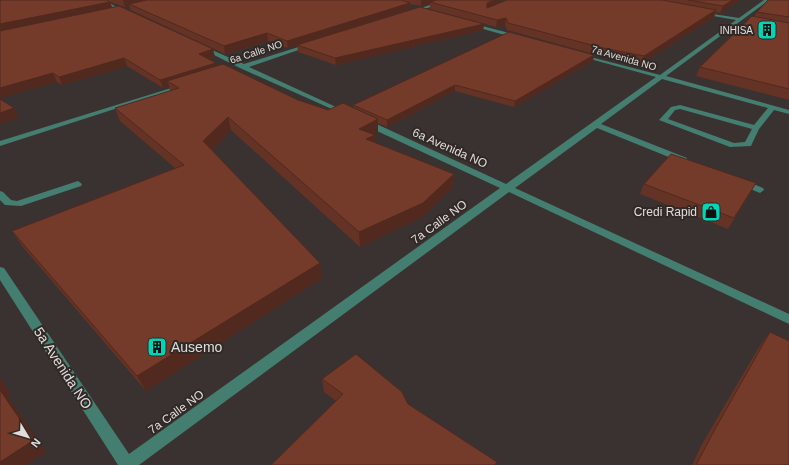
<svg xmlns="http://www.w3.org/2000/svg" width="789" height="465" font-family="Arial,sans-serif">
  <rect width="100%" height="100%" fill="#3a3230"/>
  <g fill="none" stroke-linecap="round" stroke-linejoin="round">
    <!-- minor -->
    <g fill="#447e71" fill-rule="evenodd">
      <polygon points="98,0 103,0 129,13 125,14"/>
      <polygon points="445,0 451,0 413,13 409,12"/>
      <path d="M764,0H769L666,76L789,110V114L774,110L759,129L751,146L730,147L659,120L671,107L680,105L754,125L768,108L662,79L601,124L687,158V162H681L597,128L515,188L789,314V324L509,192L139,465H118L0,280V267L4,268L129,454L500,188L364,125V121H370L506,184L656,77L579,56V54L660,75L736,20L702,14L700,12L739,18ZM680,109L752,129L745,142L734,143L668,119L675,110Z"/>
      <polygon points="471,23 521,36 522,37 519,39 469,25"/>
      <polygon points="308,44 313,45 249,67 347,112 347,114 343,114 240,68 200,48 205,47 244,64"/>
      <polygon points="181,85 186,86 0,146 0,141"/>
      <polygon points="741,179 763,188 764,190 760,193 738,184 737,182"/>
      <polygon points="78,181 82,184 81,186 21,206 5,205 0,200 0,191 3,192 11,200 17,201"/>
    </g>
  </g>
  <!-- wall -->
  <g fill="#643325">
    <polygon points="0,0 499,0 499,3 506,0 502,0 740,0 720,13 716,12 714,17 641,64 601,56 507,30 505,25 496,27 430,9 430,4 421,6 410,4 410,9 309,42 484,24 483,30 336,65 298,52 297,45 288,48 268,41 225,54 131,10 129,6 125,7 110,2 112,7 215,57 209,59 216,66 298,100 328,110 353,108 353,105 594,55 593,61 514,107 455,91 387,127 378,123 378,132 374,134 375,143 454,174 452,188 422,217 360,247 231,130 212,150 320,263 322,278 146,391 22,246 12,231 175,168 120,121 115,108 170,91 169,86 163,88 127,66 62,85 57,82"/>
    <polygon points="789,0 789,100 696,76 700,67 754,17 757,12"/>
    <polygon points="756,183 728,229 640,194 644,184"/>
    <polygon points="770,332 789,465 692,465 702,444 759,347"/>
    <polygon points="322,379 402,392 336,401 324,392"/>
  </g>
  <!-- shaded-wall -->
  <g fill="#51291e">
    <polygon points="123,0 165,0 129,4 129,6 125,7"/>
    <polygon points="421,0 445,0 430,2 430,4 421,6"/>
    <polygon points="495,0 499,0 499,4 486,10 487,3"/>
    <polygon points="733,0 740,0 720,13 723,6"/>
    <polygon points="110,2 112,8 0,31 0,24"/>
    <polygon points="410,3 410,9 288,48 287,41"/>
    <polygon points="716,10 714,17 641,64 644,56"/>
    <polygon points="506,18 505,25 496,27 497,20"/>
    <polygon points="484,24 483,30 336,65 335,58"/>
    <polygon points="267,33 268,41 225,54 224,46"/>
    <polygon points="213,49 215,57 201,61 199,54"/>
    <polygon points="594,55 593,61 514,107 515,101"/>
    <polygon points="124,58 127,66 62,85 59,77"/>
    <polygon points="216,63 218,71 167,81 169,86 163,88 160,80"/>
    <polygon points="53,73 57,82 0,98 0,88"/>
    <polygon points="455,85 455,91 387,127 387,120"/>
    <polygon points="14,108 19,117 0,124 0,113"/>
    <polygon points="228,117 231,130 207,155 203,141"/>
    <polygon points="378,119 378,132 359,142 359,129"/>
    <polygon points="375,135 375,148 366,139"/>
    <polygon points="454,174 452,188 422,217 360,247 359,232"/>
    <polygon points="320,263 322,278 146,391 137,376"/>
    <polygon points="0,378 11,393 7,395 46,452 26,465 0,465"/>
  </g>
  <!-- building -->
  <g fill="#743b2b" stroke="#51291e">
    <polygon points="0,0 106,0 110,2 0,24"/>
    <polygon points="147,0 401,0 410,3 287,41 267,33 224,46 129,4"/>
    <polygon points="437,0 495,0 487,3 487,8 507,0 662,0 716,10 644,56 603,48 508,23 506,18 497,20 430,2"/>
    <polygon points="688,0 733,0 723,6"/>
    <polygon points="768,0 789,0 789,17 757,12"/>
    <polygon points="119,6 213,49 199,54 216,63 160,80 124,58 59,77 53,73 0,88 0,31"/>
    <polygon points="420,7 484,24 335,58 297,45"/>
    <polygon points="752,16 789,23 789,89 700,67"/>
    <polygon points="509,32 594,55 515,101 455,85 387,120 353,105"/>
    <polygon points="223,64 298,100 328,110 343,103 378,119 359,129 375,135 366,139 454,174 423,203 359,232 228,117 203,141 320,263 137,376 12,231 184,165 115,108 179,88 167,81"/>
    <polygon points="0,99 14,108 0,113"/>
    <polygon points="671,154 756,183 734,218 644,184"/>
    <polygon points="770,332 789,341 789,465 696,465 714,431"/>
    <polygon points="356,354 402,392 408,404 497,462 495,465 271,465 343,394 322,379"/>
    <polygon points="0,390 34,440 0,462"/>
  </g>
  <!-- icons -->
  <defs>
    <symbol id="building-square" viewBox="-11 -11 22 22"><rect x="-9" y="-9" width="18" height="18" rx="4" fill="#02d5b6" stroke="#302926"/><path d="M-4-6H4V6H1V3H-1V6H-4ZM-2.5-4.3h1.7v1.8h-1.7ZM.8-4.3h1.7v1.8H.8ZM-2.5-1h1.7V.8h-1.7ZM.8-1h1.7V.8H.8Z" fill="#111"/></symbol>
    <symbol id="shop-square" viewBox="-11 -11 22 22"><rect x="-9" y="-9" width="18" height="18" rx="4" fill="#02d5b6" stroke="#302926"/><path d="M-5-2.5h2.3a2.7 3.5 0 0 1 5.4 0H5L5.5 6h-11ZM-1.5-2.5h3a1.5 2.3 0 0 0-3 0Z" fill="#111"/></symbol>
  </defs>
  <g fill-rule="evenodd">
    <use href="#building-square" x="756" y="19" width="22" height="22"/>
    <use href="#shop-square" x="700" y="201" width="22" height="22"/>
    <use href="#building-square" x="146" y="336" width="22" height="22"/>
  </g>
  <g text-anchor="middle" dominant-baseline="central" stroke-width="4" stroke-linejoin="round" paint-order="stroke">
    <!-- far-poi labels -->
    <g font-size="10" fill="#e1dcdb" stroke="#302926" text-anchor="end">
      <text x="753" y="30">INHISA</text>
    </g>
    <!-- far-street labels -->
    <g font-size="10" fill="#e1dcdb" stroke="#302926">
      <text transform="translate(256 52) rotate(-18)">6a Calle NO</text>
      <text transform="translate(624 58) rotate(16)">7a Avenida NO</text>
    </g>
    <!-- street labels -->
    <g font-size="12" fill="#e1dcdb" stroke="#302926">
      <text transform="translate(450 148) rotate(24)">6a Avenida NO</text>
      <text transform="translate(439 222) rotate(-36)">7a Calle NO</text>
      <text transform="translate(176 412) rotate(-36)">7a Calle NO</text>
    </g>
    <!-- poi labels -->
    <g font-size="12" fill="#e1dcdb" stroke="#302926" text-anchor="end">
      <text x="697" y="212">Credi Rapid</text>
    </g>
    <!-- near-poi labels -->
    <g font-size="14" fill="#e1dcdb" stroke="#302926" text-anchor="start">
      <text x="171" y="347">Ausemo</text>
    </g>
    <!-- near-street labels -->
    <g font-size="14" fill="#e1dcdb" stroke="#302926">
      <text transform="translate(63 368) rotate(57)">5a Avenida NO</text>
    </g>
  </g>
  <!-- north arrow -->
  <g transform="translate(28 437) rotate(128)" stroke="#302926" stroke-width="3" paint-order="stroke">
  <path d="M0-3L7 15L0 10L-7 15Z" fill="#e1dcdb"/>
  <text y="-6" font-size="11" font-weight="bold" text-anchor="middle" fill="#e1dcdb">N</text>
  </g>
</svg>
